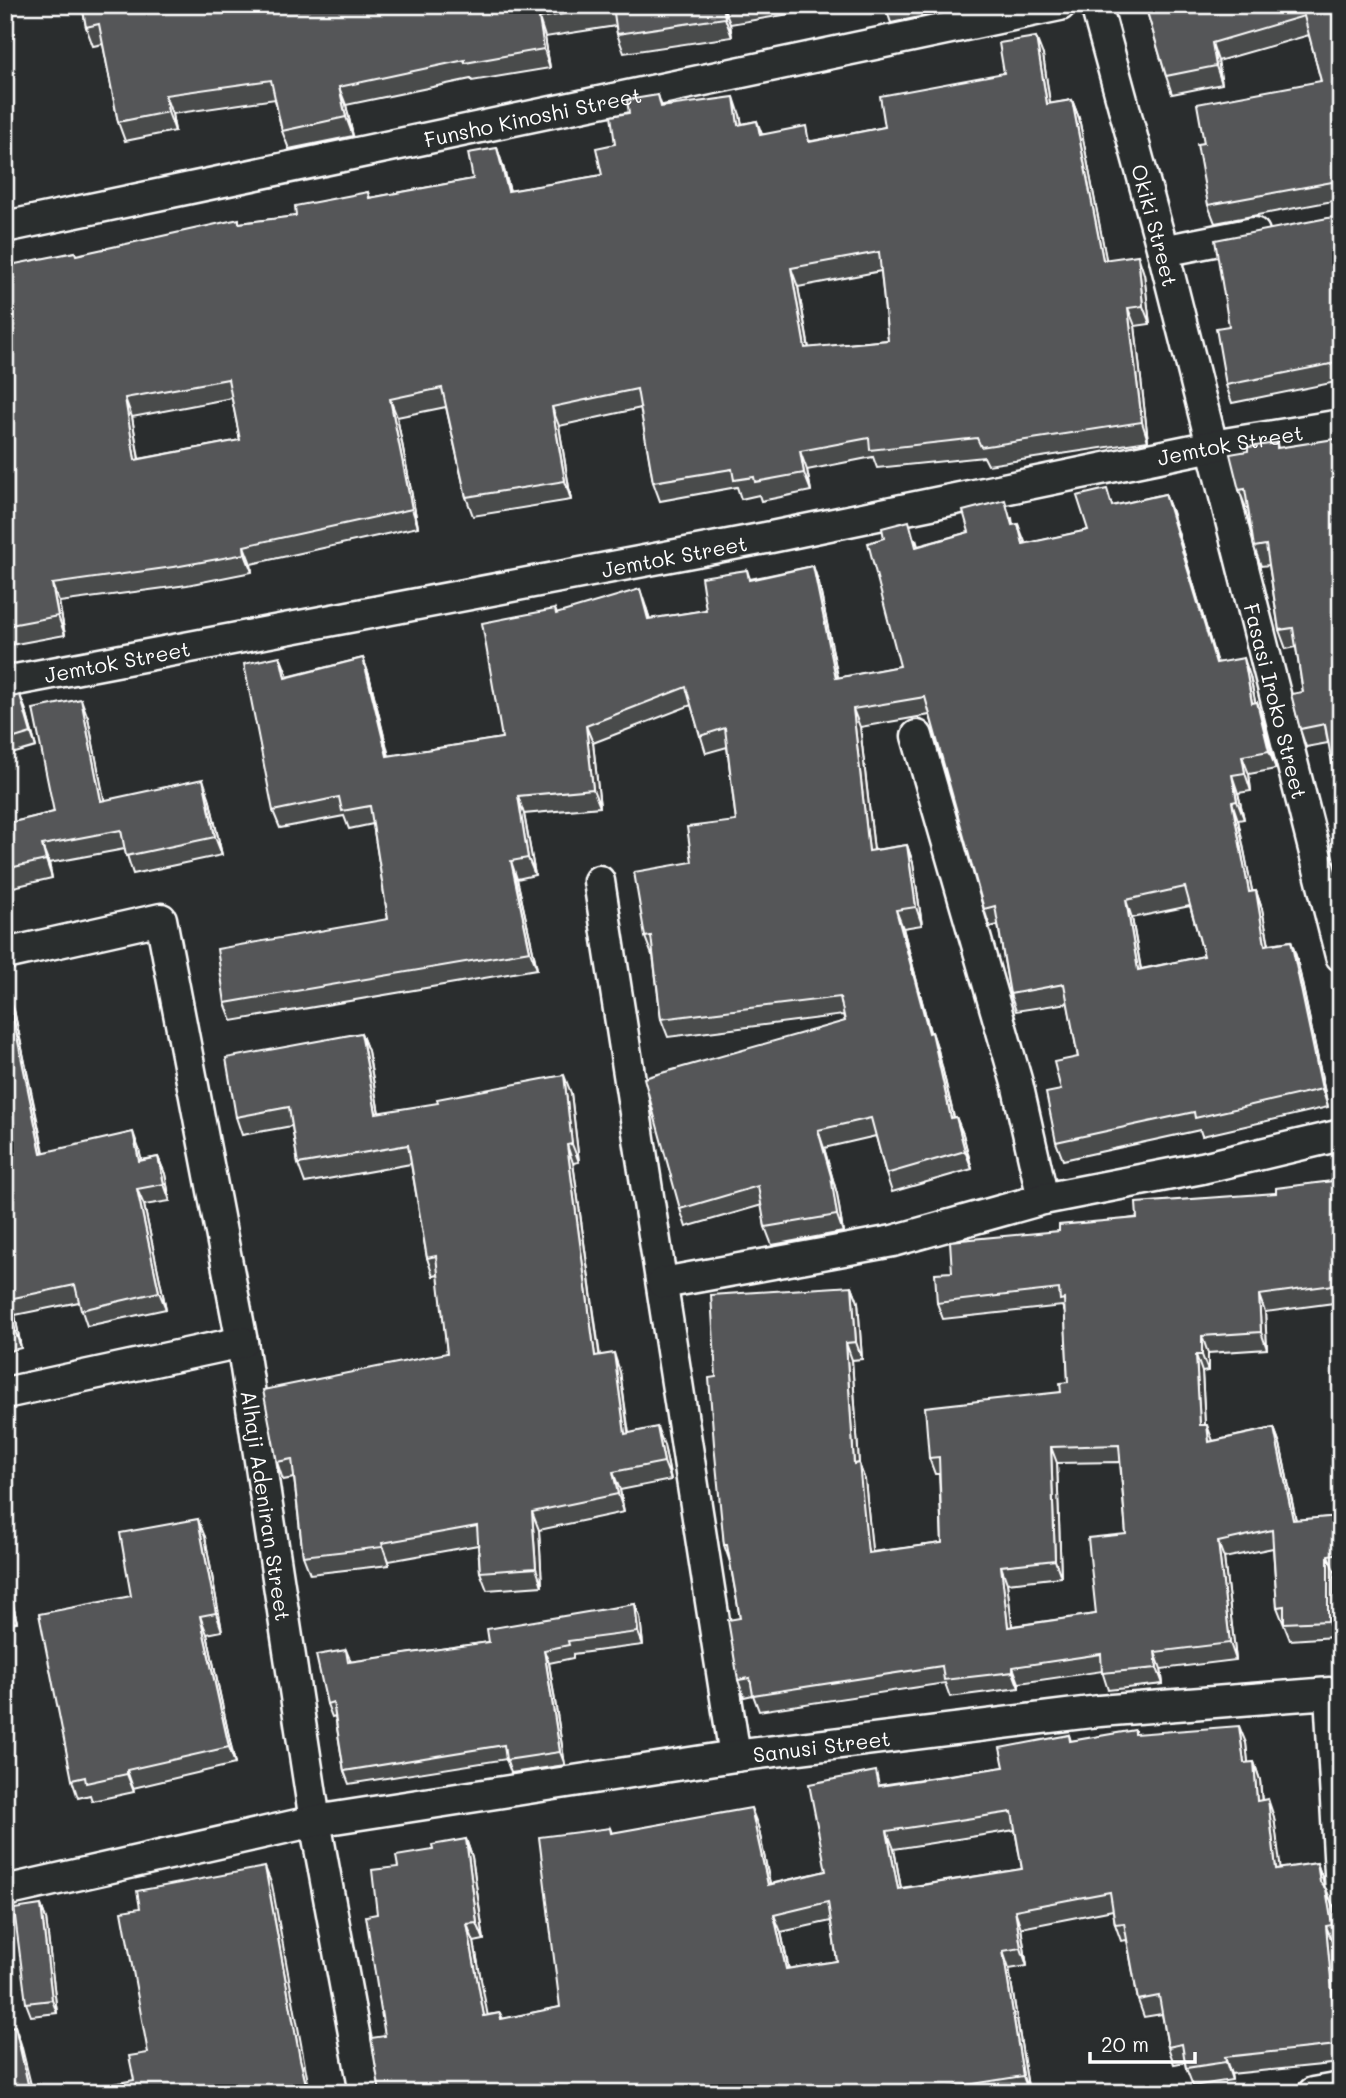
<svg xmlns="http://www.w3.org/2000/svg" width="1346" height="2098" font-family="Mali,sans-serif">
  <rect width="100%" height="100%" fill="#2a2d2e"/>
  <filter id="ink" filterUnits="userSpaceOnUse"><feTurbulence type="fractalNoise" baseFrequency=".0143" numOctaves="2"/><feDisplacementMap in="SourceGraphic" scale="14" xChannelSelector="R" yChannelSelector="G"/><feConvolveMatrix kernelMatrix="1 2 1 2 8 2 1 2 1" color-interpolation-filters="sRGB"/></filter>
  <g filter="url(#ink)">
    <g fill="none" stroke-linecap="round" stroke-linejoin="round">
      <defs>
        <g id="street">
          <path id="s1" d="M1096,5L1163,251L1341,956"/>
          <path id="s2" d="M5,227L1060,5"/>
          <polyline points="1163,251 1254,233"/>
          <path id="s3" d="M5,682L771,537L1212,446L1341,425"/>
          <polyline points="917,736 1017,1083 1043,1199"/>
          <polyline points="599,881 735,1756"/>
          <path id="s4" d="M5,954L161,919L242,1342L315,1821L365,2093"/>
          <polyline points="663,1283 893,1241 1043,1199 1202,1168 1341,1135"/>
          <polyline points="5,1393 242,1342"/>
          <path id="s5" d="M5,1891L315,1821L735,1756L1099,1711L1330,1693L1341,1891"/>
          <polyline points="1313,2093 1341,2088"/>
        </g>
      </defs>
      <!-- street casing -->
      <use href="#street" stroke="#fff" stroke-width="35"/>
      <!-- street -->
      <use href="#street" stroke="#2a2d2e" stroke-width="30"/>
    </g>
    <!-- wall -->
    <g fill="#494b4c" stroke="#fff" stroke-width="2" fill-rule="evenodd">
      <polygon points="82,5 843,5 730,24 732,37 624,53 617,34 616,26 545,37 550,68 472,81 471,79 346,105 353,136 289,149 282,131 275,99 172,114 175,131 125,141 118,122 103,44 93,46 86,27"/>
      <polygon points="885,5 957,5 948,7 948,11 891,23"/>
      <polygon points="1145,5 1341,5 1341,201 1338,200 1215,223 1208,205 1204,143 1321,81 1309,35 1218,61 1222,84 1172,94 1166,76"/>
      <path d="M1043,55L1050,104L1072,100L1079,118L1106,260L1144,274L1150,324L1135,326L1148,441L988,465L984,457L877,468L873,457L807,470L811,491L761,501L759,495L741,499L737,487L660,501L653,482L641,408L559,426L571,500L473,516L466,497L446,407L397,417L418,527L251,564L252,572L187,585L59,602L65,635L5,646V266L77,255L240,223L296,216L368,192L370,198L473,179L497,148L503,166L510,191L602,175L629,113L658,95L662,107L740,115L742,124L757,121L762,134L812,141L885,127ZM881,271L888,340L809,348L798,287ZM232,398L240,440L139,459L132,417Z"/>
      <polygon points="1341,215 1341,381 1232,403 1226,385 1229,326 1338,216"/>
      <polygon points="1277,443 1328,743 1306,747 1300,729 1303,692 1296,647 1286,649 1279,630 1269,565 1261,566 1254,547 1248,508 1246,508 1239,490"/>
      <path d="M1165,494L1172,512L1217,663L1250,676L1255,702H1257L1263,720L1276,769L1249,774L1251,791L1238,793L1244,819L1238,820L1252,891H1256L1262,909L1269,944L1291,941L1297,959L1328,1107L1202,1136L1200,1130L1063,1160L1056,1142L1061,1090L1078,1057L1068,1003L1016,1011L1010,994L998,925L990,927L984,909L930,715L860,727L874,850L907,845L913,863L922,925L903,928L930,1032H932L938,1050L954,1117H956L963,1134L972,1169L892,1192L886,1174L876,1136L824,1148L837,1194L843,1232L772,1245L765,1227L762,1205L686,1227L680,1209L845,1021L843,1015L668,1037L661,1019L653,955H652L645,937L692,862L736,821L727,747L706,753L691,705L593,743L600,807L524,814L535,875L517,879L537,969L232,1021L225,1003L388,919L373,824L349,829L344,816L280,828L273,811L287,674V677L363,658L369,675L389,756L502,738L555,609L557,614L646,607L650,619L706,610L747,570L750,579L813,566L819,584L838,678L900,666L916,539L918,546L969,532L1012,518L1013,525L1025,544L1088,530L1113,506ZM1190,906L1204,956L1141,969L1132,918Z"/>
      <polygon points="5,699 25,708 36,747 5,756"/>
      <polygon points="88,718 104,801 209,797 222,855 133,874 125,849 49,863 52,878 5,889 5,824 54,812"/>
      <polygon points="5,994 14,1010 44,1152 139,1149 141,1160 158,1157 165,1174 170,1201 144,1205 166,1309 87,1326 79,1302 15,1315 21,1348 5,1352"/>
      <polygon points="361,1033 368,1051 379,1113 571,1093 579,1162 573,1163 600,1356 620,1372 629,1433 664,1445 671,1480 620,1490 624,1512 539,1530 542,1586 487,1590 480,1572 478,1545 389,1561 389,1565 310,1574 303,1556 294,1478 283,1480 277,1462 447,1353 439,1275 433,1276 427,1258 411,1164 305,1183 298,1164 292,1126 242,1135 236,1117"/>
      <path d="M1341,1180V1302L1265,1312L1267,1349L1208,1353V1371L1202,1372L1205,1425L1213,1441L1274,1428L1280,1444L1296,1520L1341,1516V1571H1334V1637L1290,1640L1277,1607L1273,1548L1224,1558L1236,1660L1161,1669L1163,1684L1108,1690L1102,1671L1019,1683V1688L950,1697L945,1683L759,1711L753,1695L744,1697L738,1680L740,1618L730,1562L724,1545L716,1377L852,1286L858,1302L862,1359L852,1360L859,1464L865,1480L872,1552L942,1543L939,1474H935L929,1458L1061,1392L1068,1382L1065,1313L1062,1306L943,1319L937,1303L952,1272L1059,1231L1276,1193ZM1120,1462L1126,1534L1096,1614L1012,1626L1007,1583L1061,1577L1057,1463Z"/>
      <polygon points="205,1537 222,1631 207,1634 235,1764 133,1788 134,1792 92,1801 90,1795 78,1798 72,1780 131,1596"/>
      <polygon points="5,1571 17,1622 5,1624"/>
      <polygon points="635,1604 640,1617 643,1645 573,1654 573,1658 549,1663 565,1765 511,1773 506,1759 349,1784 344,1771 335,1716 332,1717 327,1704 346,1650 351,1662 489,1642"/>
      <path d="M1136,1734L1246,1743L1248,1763L1254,1762L1260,1780L1262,1800L1274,1817L1280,1869L1317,1863L1323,1880L1324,1886L1326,1889L1333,1906L1339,1942L1333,1943L1341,2031V2063L1231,2074L1232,2080L1193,2086L1186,2068L1185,2062L1174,2064L1168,2047L1162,2014L1144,2017L1138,2000L1127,1940L1121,1941L1115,1924L1113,1910L1021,1928L1027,1966L1009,1969L1029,2093H380L385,2036L377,1914L398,1867L433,1850L466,1839L472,1857L484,1940L474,1942L487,2015L500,2013L503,2019L560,2007L610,1828L612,1833L758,1826L770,1884L826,1871L881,1785L1004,1767L1069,1735L1071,1741ZM1015,1830L1022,1869L901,1888L894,1849ZM831,1921L837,1961L789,1969L781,1932Z"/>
      <polygon points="41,1905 46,1919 57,2013 31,2016 26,2003"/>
    </g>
    <!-- shaded-wall -->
    <g fill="#3c3d3e" stroke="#fff" stroke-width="2">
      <polygon points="723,5 730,24 732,37 725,18"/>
      <polygon points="539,18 545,37 550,68 544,49"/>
      <polygon points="1036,37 1043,55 1053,123 1047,104"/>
      <polygon points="1212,43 1218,61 1222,84 1216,66"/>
      <polygon points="339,87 346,105 353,136 346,117"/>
      <polygon points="165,95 172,114 175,131 168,112"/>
      <polygon points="734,97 740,115 745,143 738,125"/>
      <polygon points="1072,100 1079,118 1110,279 1103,260"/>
      <polygon points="497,148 503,166 515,209 508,191"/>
      <polygon points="1138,255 1144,274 1150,324 1143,306"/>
      <polygon points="791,268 798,287 812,367 805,348"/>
      <polygon points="1128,308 1135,326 1148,441 1142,422"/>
      <polygon points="125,398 132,417 142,479 135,460"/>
      <polygon points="390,399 397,417 418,527 412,509"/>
      <polygon points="552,407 559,426 571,500 565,481"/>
      <polygon points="800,451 807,470 811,491 804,473"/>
      <polygon points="1165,494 1172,512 1222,681 1216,663"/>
      <polygon points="1018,524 1025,542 1029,562 1023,544"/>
      <polygon points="244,546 251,564 252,572 245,554"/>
      <polygon points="813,566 819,584 842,696 836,678"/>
      <polygon points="52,584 59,602 65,635 58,616"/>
      <polygon points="640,589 646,607 655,637 648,619"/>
      <polygon points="280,656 287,674 291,695 285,678"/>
      <polygon points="363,658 369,675 393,774 387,756"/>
      <polygon points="1244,658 1250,676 1259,720 1252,703"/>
      <polygon points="20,695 25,708 36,747 31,733"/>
      <polygon points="81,699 88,718 108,819 101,801"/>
      <polygon points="1257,702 1263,720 1276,769 1269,751"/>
      <polygon points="853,709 860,727 876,868 869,851"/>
      <polygon points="586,726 593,743 600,807 593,789"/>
      <polygon points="1242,756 1249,774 1251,791 1245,773"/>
      <polygon points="1232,775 1238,793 1244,819 1237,801"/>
      <polygon points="203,779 209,797 222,855 215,837"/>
      <polygon points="518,796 524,814 535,875 528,858"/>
      <polygon points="1232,802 1238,820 1256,910 1249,892"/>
      <polygon points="42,845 49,863 52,878 46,860"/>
      <polygon points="907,845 913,863 922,925 916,907"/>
      <polygon points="511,861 517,879 537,969 530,951"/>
      <polygon points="1256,891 1262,909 1272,962 1265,945"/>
      <polygon points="1126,900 1132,918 1144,988 1138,970"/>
      <polygon points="896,910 903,928 935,1051 929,1033"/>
      <polygon points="1291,941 1297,959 1328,1107 1322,1089"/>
      <polygon points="8,993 14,1010 47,1170 41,1153"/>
      <polygon points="932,1032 938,1050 958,1136 951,1118"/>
      <polygon points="361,1033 368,1051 382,1131 376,1113"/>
      <polygon points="564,1075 571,1093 579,1162 572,1144"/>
      <polygon points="956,1117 963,1134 972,1169 965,1151"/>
      <polygon points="818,1130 824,1148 837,1194 843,1232 837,1215"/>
      <polygon points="133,1132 139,1149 145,1177 139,1161"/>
      <polygon points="567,1145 573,1163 602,1374 595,1356"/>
      <polygon points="158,1157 165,1174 170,1201 164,1184"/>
      <polygon points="137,1189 144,1205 166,1309 159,1292"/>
      <polygon points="852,1286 858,1302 862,1359 856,1342"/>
      <polygon points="1259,1295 1265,1312 1267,1349 1261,1332"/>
      <polygon points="9,1299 15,1315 21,1348 15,1331"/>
      <polygon points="1202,1336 1208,1353 1208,1371 1202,1355"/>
      <polygon points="846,1343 852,1360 859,1464 865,1480 874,1569 868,1553 854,1464"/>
      <polygon points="614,1353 620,1372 631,1452 625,1434"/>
      <polygon points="1196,1355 1202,1372 1206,1442 1200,1425"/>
      <polygon points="1207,1425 1213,1441 1209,1442"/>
      <polygon points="657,1427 664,1445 671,1480 664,1462"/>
      <polygon points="1274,1428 1280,1444 1299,1536 1293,1520"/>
      <polygon points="1051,1447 1057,1463 1061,1577 1055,1560"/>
      <polygon points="613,1472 620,1490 624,1512 618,1494"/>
      <polygon points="532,1512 539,1530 542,1586 536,1568"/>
      <polygon points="198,1519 205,1537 222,1631 216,1613"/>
      <polygon points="1218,1542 1224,1558 1236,1660 1230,1643"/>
      <polygon points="382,1543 389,1561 389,1565 383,1547"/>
      <polygon points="1328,1555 1334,1571 1334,1637 1328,1621"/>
      <polygon points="1001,1566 1007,1583 1014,1643 1008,1627"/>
      <polygon points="5,1571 17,1622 12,1610 5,1578"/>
      <polygon points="635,1604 640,1617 643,1645 638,1632"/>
      <polygon points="200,1616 207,1634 235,1764 229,1747"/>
      <polygon points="544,1650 549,1663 565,1765 560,1752"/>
      <polygon points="1155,1652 1161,1669 1163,1684 1157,1668"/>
      <polygon points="1013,1667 1019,1683 1019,1688 1013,1672"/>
      <polygon points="1239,1726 1246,1743 1250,1781 1244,1763"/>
      <polygon points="1254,1762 1260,1780 1263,1818 1257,1801"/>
      <polygon points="127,1770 133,1788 134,1792 127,1774"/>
      <polygon points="1268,1799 1274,1817 1283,1887 1276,1869"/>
      <polygon points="751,1808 758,1826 774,1902 768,1885"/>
      <polygon points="887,1831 894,1849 904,1906 898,1889"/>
      <polygon points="466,1839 472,1857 484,1940 477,1923"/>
      <polygon points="1317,1863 1323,1880 1326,1900 1320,1882"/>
      <polygon points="265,1867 272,1885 310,2093 308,2093 300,2059"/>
      <polygon points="1326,1889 1333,1906 1339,1942 1332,1925"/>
      <polygon points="41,1905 46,1919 57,2013 52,2000"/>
      <polygon points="1015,1910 1021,1928 1027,1966 1021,1948"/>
      <polygon points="774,1915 781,1932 792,1987 786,1969"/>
      <polygon points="467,1924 474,1942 491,2033 484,2016"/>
      <polygon points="1326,1926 1333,1943 1341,2031 1341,2055 1337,2045"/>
      <polygon points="1003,1951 1009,1969 1029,2093 1023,2076"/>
      <polygon points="15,2026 21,2044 33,2093 30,2093"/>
      <polygon points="1225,2057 1231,2074 1232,2080 1226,2062"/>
    </g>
    <!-- building -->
    <g fill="#555758" stroke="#fff" stroke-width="2" fill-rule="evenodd">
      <polygon points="82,5 723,5 725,18 617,34 613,6 539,18 544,49 465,63 465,60 339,87 346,117 282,131 271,80 165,95 168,112 118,122 99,24 86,27"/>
      <polygon points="1145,5 1341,5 1341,185 1332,182 1208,205 1197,144 1204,143 1197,104 1321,81 1304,16 1212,43 1216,66 1166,76"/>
      <path d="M1036,37L1047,104L1072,100L1103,260L1138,255L1143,306L1128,308L1142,422L981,447L977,438L870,450L869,438L800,451L804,473L755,482L754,477L734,480L732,469L653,482L637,389L552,407L565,481L466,497L442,388L390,399L412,509L244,546L245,554L180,566L52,584L58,616L5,626V266L75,252L76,255L239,219V223L296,216L295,206L368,192L369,198L473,179L468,153L497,148L508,191L602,175L596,148L615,144L611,116L629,113L627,100L658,95L661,107L734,97L738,125L757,121L760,135L806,126L809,142L885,127L880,96L1004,73L999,43ZM879,252L888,340L805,348L791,268ZM228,379L240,440L135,460L125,398Z"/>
      <polygon points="1341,215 1341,362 1226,385 1216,328 1229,326 1215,240 1338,216"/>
      <polygon points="1341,438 1341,813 1325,724 1300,729 1291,694 1303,692 1293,628 1279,630 1266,545 1254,547 1245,489 1239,490 1230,454 1248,451 1248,447 1277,443 1277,448"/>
      <path d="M1107,489L1112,506L1165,494L1216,663L1244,658L1252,703L1257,702L1269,751L1242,756L1245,773L1232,775L1237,801L1232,802L1249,892L1256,891L1265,945L1291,941L1322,1089L1195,1118L1194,1112L1056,1142L1046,1093L1061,1090L1054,1062L1078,1057L1064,984L1010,994L995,906L984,909L925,697L853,709L869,851L907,845L916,907L896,910L929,1033L932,1032L951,1118L956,1117L965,1151L886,1174L871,1118L818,1130L831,1176L837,1215L765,1227L758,1186L680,1209L644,1078L845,1021L840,997L661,1019L651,936L645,937L634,872L692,862L687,827L736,821L725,728L700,736L686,687L586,726L593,789L518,796L528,858L511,861L530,951L225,1003L217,949L388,919L370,806L342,811L339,797L273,811L244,664L280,656L285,678L363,658L387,756L502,738L482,623L555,609L556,614L640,589L648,619L706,610L701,577L747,570L749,580L813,566L836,678L900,666L868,543L884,538L882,528L909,521L916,547L969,532L963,511L1005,500L1012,525L1018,524L1023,544L1088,530L1077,496ZM1185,887L1204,956L1138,970L1126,900Z"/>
      <polygon points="20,695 31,733 5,741 5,699"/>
      <polygon points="81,699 101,801 203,779 215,837 126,856 121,830 42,845 46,860 5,869 5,824 54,812 33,709"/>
      <polygon points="8,993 41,1153 133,1132 139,1161 158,1157 164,1184 137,1189 159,1292 81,1310 75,1285 9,1299 15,1331 5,1334 5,994"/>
      <polygon points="361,1033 376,1113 438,1103 437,1099 564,1075 572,1144 567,1145 595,1356 614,1353 625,1434 657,1427 664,1462 613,1472 618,1494 532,1512 536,1568 480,1572 477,1526 382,1543 383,1547 303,1556 292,1459 277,1462 263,1390 447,1353 436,1256 427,1258 408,1145 298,1164 289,1107 236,1117 226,1058"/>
      <path d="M1341,1180V1275H1340L1341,1284L1259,1295L1261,1332L1202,1336V1355H1196L1200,1425H1207L1209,1442L1274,1428L1293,1520L1341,1516V1553L1328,1555V1621L1284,1623V1606L1277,1607L1272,1530L1218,1542L1230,1643L1155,1652L1157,1668L1102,1673L1101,1654L1013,1667V1672L944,1680L942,1666L753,1695L750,1678L738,1680L728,1620L740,1618L727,1545H724L714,1444L709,1378L716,1377L711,1295L852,1286L856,1342L846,1343L854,1464L859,1463L868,1553L942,1543L939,1457L929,1458L925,1407L1061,1392L1060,1383L1068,1382L1064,1299L1060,1300L1059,1289L937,1303L935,1273L952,1272L950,1241L1059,1231V1225L1137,1218L1136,1203L1276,1193V1188ZM1119,1445L1126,1534L1088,1538L1096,1614L1008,1627L1001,1566L1055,1560L1051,1447Z"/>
      <polygon points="198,1519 216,1613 200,1616 229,1747 127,1770 127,1774 86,1783 85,1777 72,1780 39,1614 131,1596 120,1533"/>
      <polygon points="5,1578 12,1610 5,1611"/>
      <polygon points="635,1604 638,1632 568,1641 569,1645 544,1650 560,1752 506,1760 504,1745 344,1771 333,1702 327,1704 316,1655 346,1650 348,1662 489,1642 487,1629"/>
      <path d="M1239,1726L1244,1763L1254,1762L1257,1801L1268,1799L1276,1869L1317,1863L1320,1882L1326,1889L1332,1925L1326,1926L1337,2045L1225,2057L1226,2062L1186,2068L1182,2044L1168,2047L1159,1996L1138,2000L1124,1923L1115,1924L1110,1892L1015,1910L1021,1948L1003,1951L1023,2076L935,2090V2093H380L371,2038L385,2036L366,1916L377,1914L372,1870L398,1867L396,1856L433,1850L432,1845L466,1839L477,1923L467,1924L484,2016L500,2013L501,2019L560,2007L539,1837L610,1828L611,1833L751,1808L768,1885L826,1871L809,1784L876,1771L879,1786L1004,1767L1000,1748L1069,1735L1070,1741L1135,1730V1734ZM1012,1812L1022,1869L898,1889L887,1831ZM828,1902L837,1961L786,1969L774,1915Z"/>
      <polygon points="265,1867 300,2059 308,2093 67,2093 134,2080 129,2056 148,2053 122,1911 140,1908 137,1891"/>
      <polygon points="41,1905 52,2000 26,2003 14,1909"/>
      <polygon points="15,2026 30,2093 5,2093 5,2028"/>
    </g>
  </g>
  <g text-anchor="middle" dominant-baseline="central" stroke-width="6" stroke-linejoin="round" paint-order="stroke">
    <!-- street labels -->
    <g font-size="21" fill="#fff" stroke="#2a2d2e">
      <text stroke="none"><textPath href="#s2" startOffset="539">Funsho Kinoshi Street</textPath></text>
      <text stroke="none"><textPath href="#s1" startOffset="228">Okiki Street</textPath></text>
      <text stroke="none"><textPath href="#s3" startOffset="1248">Jemtok Street</textPath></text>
      <text stroke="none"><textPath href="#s3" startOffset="681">Jemtok Street</textPath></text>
      <text stroke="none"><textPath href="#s3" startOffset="114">Jemtok Street</textPath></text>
      <text stroke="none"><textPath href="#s1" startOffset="719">Fasasi Iroko Street</textPath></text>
      <text stroke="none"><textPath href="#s4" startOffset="756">Alhaji Adeniran Street</textPath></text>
      <text stroke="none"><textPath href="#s5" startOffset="830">Sanusi Street</textPath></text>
    </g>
  </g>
  <!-- margin -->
  <rect width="1346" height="2098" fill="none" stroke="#2a2d2e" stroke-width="28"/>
  <rect x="14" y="14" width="1318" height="2070" fill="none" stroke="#fff" stroke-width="2.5" filter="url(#ink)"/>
  <!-- scale -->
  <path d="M1090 2052v10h105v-10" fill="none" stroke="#ffffff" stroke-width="3.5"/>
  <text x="1101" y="2052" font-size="21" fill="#ffffff" stroke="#2a2d2e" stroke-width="5" paint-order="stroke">20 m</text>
</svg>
